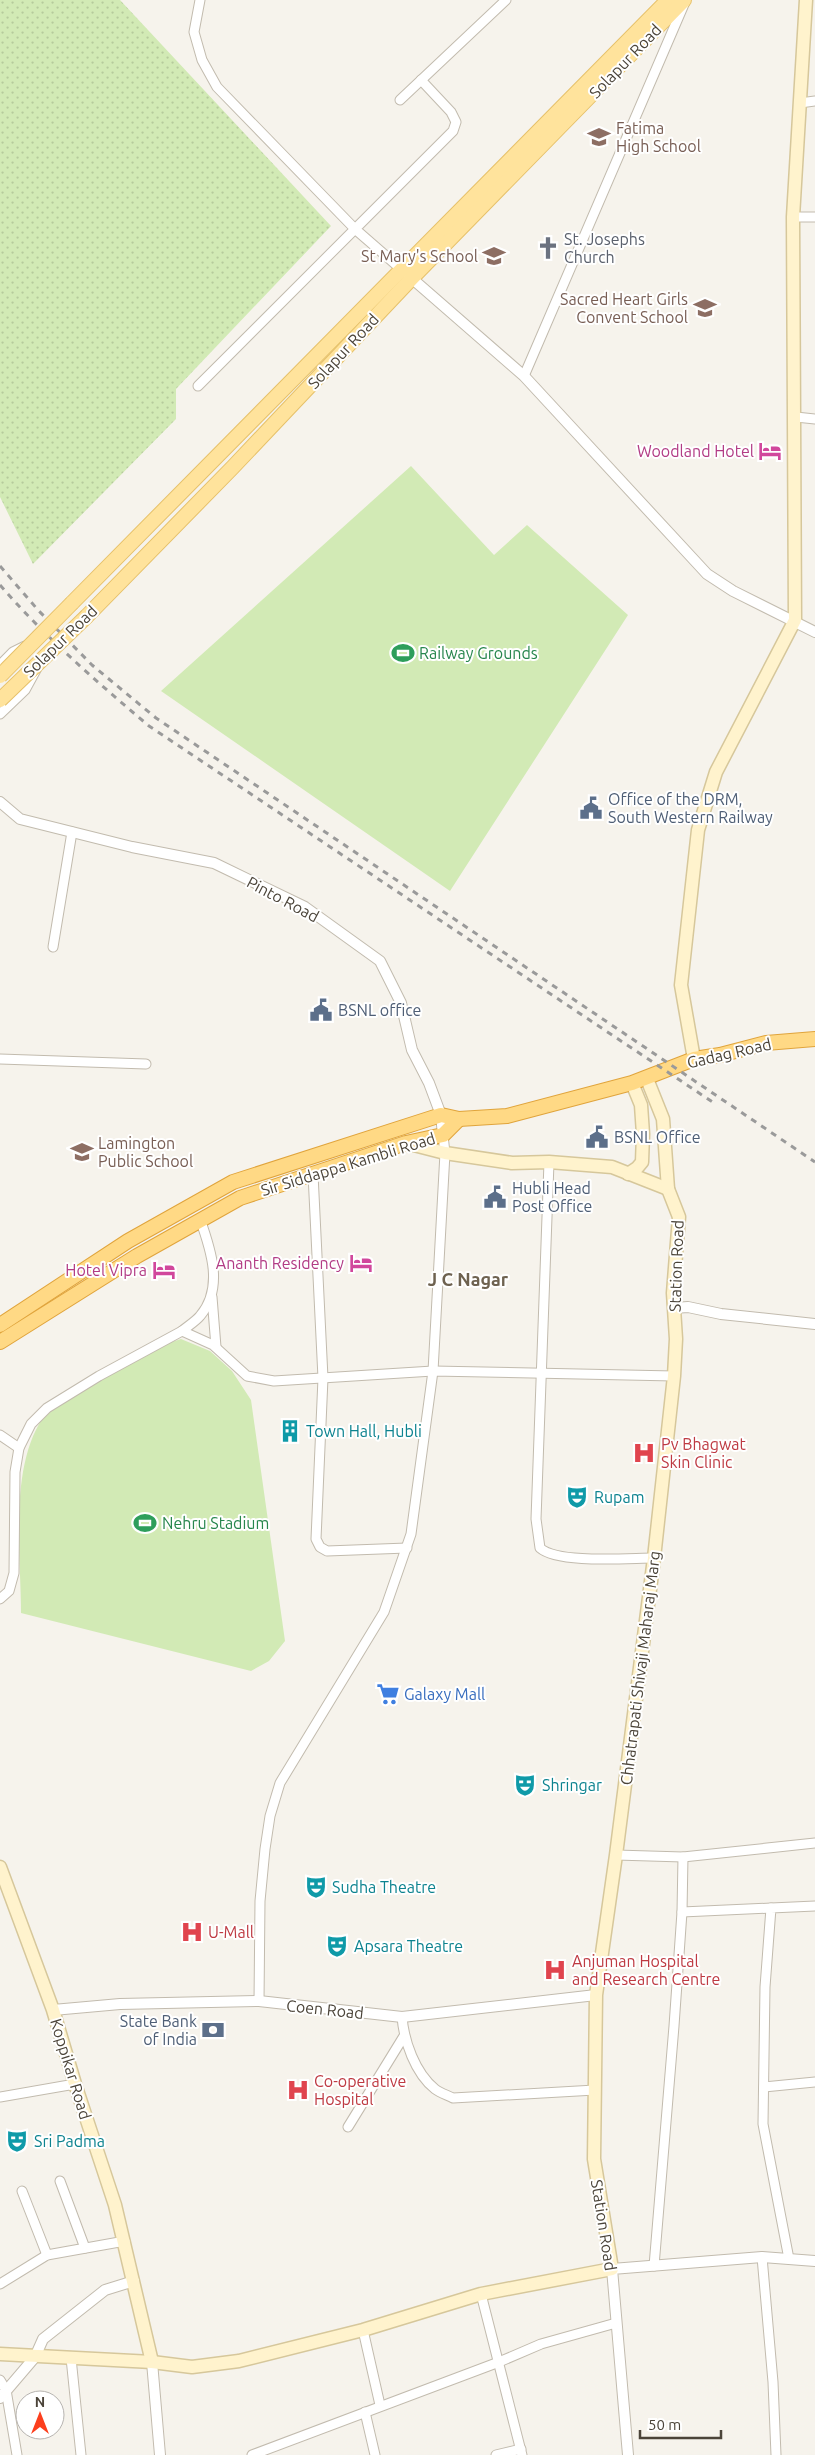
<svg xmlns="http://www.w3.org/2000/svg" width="815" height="2455" font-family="Ubuntu,sans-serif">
  <defs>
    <pattern id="grass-dots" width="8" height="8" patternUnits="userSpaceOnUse" patternTransform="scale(1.25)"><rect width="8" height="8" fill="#d2eab5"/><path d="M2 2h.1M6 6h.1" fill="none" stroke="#b6ca9c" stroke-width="1.8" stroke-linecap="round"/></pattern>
  </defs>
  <rect width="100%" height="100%" fill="#f6f3ec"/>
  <!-- grass -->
  <polygon fill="url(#grass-dots)" points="0,0 120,0 331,226 176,389 176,419 33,564 0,497"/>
  <!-- pitch -->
  <g fill="#d2eab5">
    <polygon points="411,466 494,555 527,525 628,615 450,891 161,691"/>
    <path d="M181,1339L210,1351L232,1371L251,1400L285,1641L269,1661L251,1671L21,1613C21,1552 8,1462 47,1412L153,1348Z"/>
  </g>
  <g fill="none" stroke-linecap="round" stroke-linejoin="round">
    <defs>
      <g id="minor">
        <polyline points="400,100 506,0"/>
        <polyline points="800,103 815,101"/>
        <polyline points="793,217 815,217"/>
        <polyline points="401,269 355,229 453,131 456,122 451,112 421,80"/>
        <polyline points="524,376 685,2"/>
        <polyline points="198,386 355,229 217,87 202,60 194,32 200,0"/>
        <polyline points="796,417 815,419"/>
        <polyline points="0,665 13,652 25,646"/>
        <polyline points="0,714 25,690 37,668"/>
        <polyline points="53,947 72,832"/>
        <polyline points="0,1059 146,1064"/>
        <path d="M549,1162L536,1519L540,1548C558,1564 629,1558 654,1558"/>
        <polyline points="313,1174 323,1378 316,1539 320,1547 327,1551 407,1548"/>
        <polyline points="212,1297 216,1347"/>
        <path d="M182,1331C188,1326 196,1321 200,1316C224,1288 211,1250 200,1219"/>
        <polyline points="0,1435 19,1448"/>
        <polyline points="0,1599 9,1591 14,1573 15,1472 19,1448 31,1424 47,1408 99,1376 182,1331 213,1345 247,1376 274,1381 433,1371 674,1376"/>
        <polyline points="616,1855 683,1857 815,1843"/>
        <polyline points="682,1912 771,1908"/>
        <polyline points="259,2001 260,1901 265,1849 270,1816 280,1783 384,1612 411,1534 433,1371 445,1153 443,1135"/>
        <path d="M402,2017C404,2041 415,2073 435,2089C440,2093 447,2095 453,2098L595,2090"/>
        <polyline points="764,2087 815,2082"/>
        <polyline points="0,2097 75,2084"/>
        <polyline points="348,2127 404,2036"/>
        <polyline points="60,2181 85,2248"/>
        <polyline points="22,2191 47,2255"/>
        <polyline points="762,2257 773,2382 776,2455"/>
        <polyline points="789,2259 763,2124 765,1987 771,1908 815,1906"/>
        <polyline points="654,2266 674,2026 682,1912 683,1857"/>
        <polyline points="0,2284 47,2255 125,2241"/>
        <polyline points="481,2294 522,2455"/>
        <polyline points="363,2330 380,2405"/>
        <polyline points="71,2358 81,2455"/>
        <polyline points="0,2380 6,2390 17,2455"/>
        <polyline points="365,2412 375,2455"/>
        <polyline points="252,2455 499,2362 541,2344 616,2323"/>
        <polyline points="496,2455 521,2449"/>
      </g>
      <g id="tertiary">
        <polyline points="408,275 524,376 707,574 733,591 815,632"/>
        <polyline points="0,802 20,819 132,847 214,863 305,907 380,961 401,1003 412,1050 429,1083 441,1115 443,1135"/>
        <polyline points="674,1308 688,1307 721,1314 815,1324"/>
        <polyline points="53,2010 120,2004 259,2001 402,2017 596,1995"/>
        <polyline points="152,2362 160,2455"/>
        <polyline points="0,2398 35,2357 43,2339 105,2290 134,2281"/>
        <polyline points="628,2455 612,2269 762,2257 815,2261"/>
      </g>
      <g id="secondary">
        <polyline points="694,1059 681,985 698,830 716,772 795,620 793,217 806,0"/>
        <polyline points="406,1143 445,1153 512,1163 549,1162 612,1167 668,1189"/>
        <polyline points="628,1174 637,1168 642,1162 643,1134 641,1105 632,1083"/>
        <polyline points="0,1867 53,2010 75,2084 115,2205 152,2362"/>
        <polyline points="0,2354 152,2362 192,2367 239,2361 363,2330 481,2294 612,2269 594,2159 596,1995 616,1855 654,1558 674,1376 676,1339 673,1293 679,1217 668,1189 663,1119 647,1079"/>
      </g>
      <g id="primary">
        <polyline points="72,603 668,0"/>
        <polyline points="87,616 233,467 412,278 684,0"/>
      </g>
      <g id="trunk">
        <polyline points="0,1325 128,1241 233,1182 441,1115 459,1119 507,1116 632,1083 694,1059 720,1055 766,1043 815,1039"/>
        <polyline points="0,1342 137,1256 240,1198 406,1143 443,1135 459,1119"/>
      </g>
    </defs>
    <!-- minor casing -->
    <use href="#minor" stroke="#c2bbae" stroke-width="11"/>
    <!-- tertiary casing -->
    <use href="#tertiary" stroke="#c2bbae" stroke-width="12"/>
    <!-- secondary casing -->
    <use href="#secondary" stroke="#d6c79b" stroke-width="15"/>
    <!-- primary casing -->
    <use href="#primary" stroke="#e6c16a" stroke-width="16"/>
    <!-- trunk casing -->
    <use href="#trunk" stroke="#e0a43c" stroke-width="16"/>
    <!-- minor -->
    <use href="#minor" stroke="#fff" stroke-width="9"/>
    <!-- tertiary -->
    <use href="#tertiary" stroke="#fff" stroke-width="10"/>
    <!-- secondary -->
    <use href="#secondary" stroke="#fff3cd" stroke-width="12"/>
    <!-- primary -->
    <use href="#primary" stroke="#ffe39c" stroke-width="14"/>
    <!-- trunk -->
    <use href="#trunk" stroke="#ffd985" stroke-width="14"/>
    <!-- rail -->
    <g stroke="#9a9a9a" stroke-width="3" stroke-dasharray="6 6" stroke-linecap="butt">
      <polyline points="0,566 38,610 92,665 156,718 815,1162"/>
      <path d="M0,585C45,637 97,682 149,726L714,1103"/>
    </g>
    <defs>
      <g id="primary-bridge">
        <polyline points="0,676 72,603"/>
        <polyline points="0,700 87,616"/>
      </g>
    </defs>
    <!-- primary-bridge casing -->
    <use href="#primary-bridge" stroke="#e6c16a" stroke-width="16" stroke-linecap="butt"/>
    <!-- primary-bridge -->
    <use href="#primary-bridge" stroke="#ffe39c" stroke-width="14"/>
  </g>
  <!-- icons -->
  <defs>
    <symbol id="school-bare" viewBox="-9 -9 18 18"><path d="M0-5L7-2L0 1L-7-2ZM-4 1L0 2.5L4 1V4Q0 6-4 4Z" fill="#8d6e63" stroke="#fff" stroke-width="2.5" paint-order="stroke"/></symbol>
    <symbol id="church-bare" viewBox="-9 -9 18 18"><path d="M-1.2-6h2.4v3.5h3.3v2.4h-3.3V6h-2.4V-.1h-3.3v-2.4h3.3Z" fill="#6b7280" stroke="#fff" stroke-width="2.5" paint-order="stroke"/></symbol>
    <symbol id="hotel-bare" viewBox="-9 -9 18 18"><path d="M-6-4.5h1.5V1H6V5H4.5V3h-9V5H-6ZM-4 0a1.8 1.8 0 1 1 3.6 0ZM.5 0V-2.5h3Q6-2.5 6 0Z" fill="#d1479c" stroke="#fff" stroke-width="2.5" paint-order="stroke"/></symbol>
    <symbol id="stadium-bare" viewBox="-9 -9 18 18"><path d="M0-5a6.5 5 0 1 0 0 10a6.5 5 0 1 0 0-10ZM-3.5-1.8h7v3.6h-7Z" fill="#2e9e5b" stroke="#fff" stroke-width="2.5" paint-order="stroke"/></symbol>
    <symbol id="civic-bare" viewBox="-9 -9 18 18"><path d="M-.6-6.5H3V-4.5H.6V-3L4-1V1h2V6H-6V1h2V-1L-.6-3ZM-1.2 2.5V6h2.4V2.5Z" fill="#5c6f8a" stroke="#fff" stroke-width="2.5" paint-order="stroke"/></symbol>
    <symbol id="building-bare" viewBox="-9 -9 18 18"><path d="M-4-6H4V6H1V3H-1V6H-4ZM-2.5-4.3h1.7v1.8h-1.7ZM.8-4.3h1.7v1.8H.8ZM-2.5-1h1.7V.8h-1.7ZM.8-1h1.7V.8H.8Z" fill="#0f9aa8" stroke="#fff" stroke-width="2.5" paint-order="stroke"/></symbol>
    <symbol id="hospital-bare" viewBox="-9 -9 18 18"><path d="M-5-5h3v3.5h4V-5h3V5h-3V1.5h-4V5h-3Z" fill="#e0444e" stroke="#fff" stroke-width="2.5" paint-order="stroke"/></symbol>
    <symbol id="theatre-bare" viewBox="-9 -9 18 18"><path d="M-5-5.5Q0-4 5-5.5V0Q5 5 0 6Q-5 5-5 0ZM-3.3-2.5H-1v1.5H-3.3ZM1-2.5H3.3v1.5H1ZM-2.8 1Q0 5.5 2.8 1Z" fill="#0f9aa8" stroke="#fff" stroke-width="2.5" paint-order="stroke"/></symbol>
    <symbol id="supermarket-bare" viewBox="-9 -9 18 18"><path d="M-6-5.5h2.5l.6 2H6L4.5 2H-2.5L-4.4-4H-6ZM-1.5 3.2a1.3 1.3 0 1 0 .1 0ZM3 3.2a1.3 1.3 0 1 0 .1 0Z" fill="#3f7fe0" stroke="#fff" stroke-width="2.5" paint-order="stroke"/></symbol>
    <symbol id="bank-bare" viewBox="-9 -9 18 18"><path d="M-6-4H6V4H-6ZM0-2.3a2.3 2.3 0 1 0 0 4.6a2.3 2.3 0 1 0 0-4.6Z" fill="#5c6f8a" stroke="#fff" stroke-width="2.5" paint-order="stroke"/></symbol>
  </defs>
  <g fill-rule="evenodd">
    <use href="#school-bare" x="583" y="121" width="32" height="32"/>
    <use href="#church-bare" x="532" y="232" width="32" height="32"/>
    <use href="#school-bare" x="478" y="240" width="32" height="32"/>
    <use href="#school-bare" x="689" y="292" width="32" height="32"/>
    <use href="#hotel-bare" x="754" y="435" width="32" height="32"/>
    <use href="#stadium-bare" x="387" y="637" width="32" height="32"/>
    <use href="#civic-bare" x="575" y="792" width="32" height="32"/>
    <use href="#civic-bare" x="305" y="994" width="32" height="32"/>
    <use href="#civic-bare" x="581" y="1121" width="32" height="32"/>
    <use href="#school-bare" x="66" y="1136" width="32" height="32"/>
    <use href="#civic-bare" x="479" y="1181" width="32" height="32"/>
    <use href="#hotel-bare" x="345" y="1247" width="32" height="32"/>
    <use href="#hotel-bare" x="148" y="1254" width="32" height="32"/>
    <use href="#building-bare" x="274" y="1415" width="32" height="32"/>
    <use href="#hospital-bare" x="628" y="1437" width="32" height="32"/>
    <use href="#theatre-bare" x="561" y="1481" width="32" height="32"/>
    <use href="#stadium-bare" x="129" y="1507" width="32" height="32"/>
    <use href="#supermarket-bare" x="372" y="1678" width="32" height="32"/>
    <use href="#theatre-bare" x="509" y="1769" width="32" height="32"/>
    <use href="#theatre-bare" x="300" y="1871" width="32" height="32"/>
    <use href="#hospital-bare" x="176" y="1916" width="32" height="32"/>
    <use href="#theatre-bare" x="321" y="1930" width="32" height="32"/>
    <use href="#hospital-bare" x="539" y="1954" width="32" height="32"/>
    <use href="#bank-bare" x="197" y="2014" width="32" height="32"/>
    <use href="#hospital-bare" x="282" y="2074" width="32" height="32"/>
    <use href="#theatre-bare" x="1" y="2125" width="32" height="32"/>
  </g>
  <g text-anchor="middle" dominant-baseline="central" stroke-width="4" stroke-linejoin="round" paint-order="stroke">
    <!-- street labels -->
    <g font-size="16" fill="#4b4439" stroke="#fff">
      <text transform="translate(625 61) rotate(-46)">Solapur Road</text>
      <text transform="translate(343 351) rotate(-47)">Solapur Road</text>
      <text transform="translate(60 641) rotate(-44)">Solapur Road</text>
      <text transform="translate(283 899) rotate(28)">Pinto Road</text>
      <text transform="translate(729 1053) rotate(-13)">Gadag Road</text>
      <text transform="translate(348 1164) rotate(-17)">Sir Siddappa Kambli Road</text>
      <text transform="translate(676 1266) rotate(-88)">Station Road</text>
      <text transform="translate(640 1668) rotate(-83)">Chhatrapati Shivaji Maharaj Marg</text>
      <text transform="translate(325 2009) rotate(6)">Coen Road</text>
      <text transform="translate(71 2069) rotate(73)">Koppikar Road</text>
      <text transform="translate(604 2225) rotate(81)">Station Road</text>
    </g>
    <!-- education labels -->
    <g font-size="16" fill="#785e54" stroke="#fff" text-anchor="start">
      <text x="616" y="128">Fatima<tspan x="616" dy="18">High School</tspan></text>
      <text x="478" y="256" text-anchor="end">St Mary's School</text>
      <text x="688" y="299" text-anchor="end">Sacred Heart Girls<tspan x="688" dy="18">Convent School</tspan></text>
      <text x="98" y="1143">Lamington<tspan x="98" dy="18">Public School</tspan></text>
    </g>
    <!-- worship labels -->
    <g font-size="16" fill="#5b616d" stroke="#fff" text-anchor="start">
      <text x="564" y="239">St. Josephs<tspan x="564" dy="18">Church</tspan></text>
    </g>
    <!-- hotel labels -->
    <g font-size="16" fill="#b23c85" stroke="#fff" text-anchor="end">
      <text x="754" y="451">Woodland Hotel</text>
      <text x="344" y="1263">Ananth Residency</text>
      <text x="147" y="1270">Hotel Vipra</text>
    </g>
    <!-- leisure labels -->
    <g font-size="16" fill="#27864d" stroke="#fff" text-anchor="start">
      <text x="419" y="653">Railway Grounds</text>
      <text x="162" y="1523">Nehru Stadium</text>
    </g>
    <!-- service labels -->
    <g font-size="16" fill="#4e5e75" stroke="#fff" text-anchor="start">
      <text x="608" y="799">Office of the DRM,<tspan x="608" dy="18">South Western Railway</tspan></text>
      <text x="338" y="1010">BSNL office</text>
      <text x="614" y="1137">BSNL Office</text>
      <text x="512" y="1188">Hubli Head<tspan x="512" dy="18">Post Office</tspan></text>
      <text x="197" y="2021" text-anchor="end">State Bank<tspan x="197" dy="18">of India</tspan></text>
    </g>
    <!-- culture labels -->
    <g font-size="16" fill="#0d838f" stroke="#fff" text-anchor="start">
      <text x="306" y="1431">Town Hall, Hubli</text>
      <text x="594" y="1497">Rupam</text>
      <text x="542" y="1785">Shringar</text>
      <text x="332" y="1887">Sudha Theatre</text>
      <text x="354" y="1946">Apsara Theatre</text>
      <text x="34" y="2141">Sri Padma</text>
    </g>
    <!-- health labels -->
    <g font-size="16" fill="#be3a42" stroke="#fff" text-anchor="start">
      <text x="661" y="1444">Pv Bhagwat<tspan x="661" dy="18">Skin Clinic</tspan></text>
      <text x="208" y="1932">U-Mall</text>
      <text x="572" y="1961">Anjuman Hospital<tspan x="572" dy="18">and Research Centre</tspan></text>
      <text x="314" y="2081">Co-operative<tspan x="314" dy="18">Hospital</tspan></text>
    </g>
    <!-- shop labels -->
    <g font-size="16" fill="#366cbe" stroke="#fff" text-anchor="start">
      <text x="404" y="1694">Galaxy Mall</text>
    </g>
    <!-- neighbourhood labels -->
    <g font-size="18" font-weight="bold" fill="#6e6250" stroke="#fff">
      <text x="468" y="1279">J C Nagar</text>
    </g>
  </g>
  <!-- north arrow -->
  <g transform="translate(40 2415)"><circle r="24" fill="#ffffff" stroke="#b7b4b0"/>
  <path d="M0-4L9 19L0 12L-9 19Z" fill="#fc3f1d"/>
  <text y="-8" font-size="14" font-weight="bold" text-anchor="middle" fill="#4b4439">N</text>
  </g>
  <!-- scale -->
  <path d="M640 2430v8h81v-8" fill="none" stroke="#4b4439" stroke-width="2.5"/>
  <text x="648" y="2430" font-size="15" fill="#4b4439" stroke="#ffffff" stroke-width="4" paint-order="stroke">50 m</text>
</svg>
